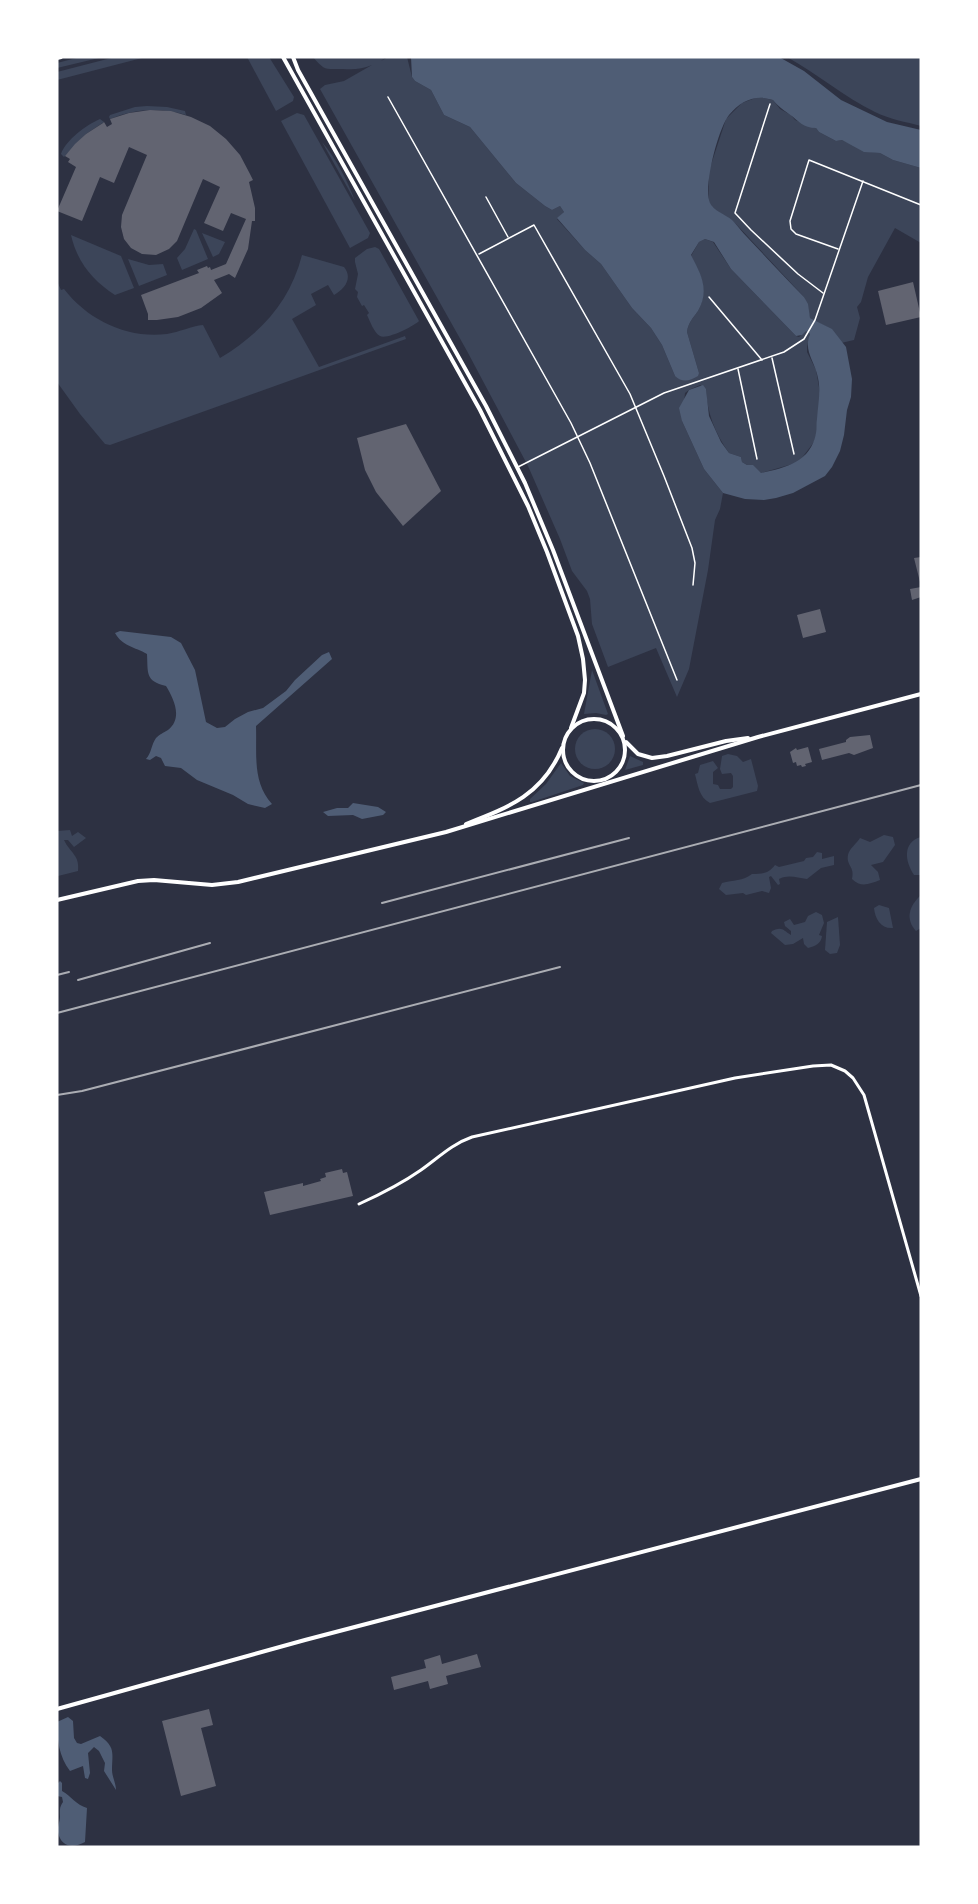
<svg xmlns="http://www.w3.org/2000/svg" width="978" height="1904" font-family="Lato,sans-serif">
  <rect width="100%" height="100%" fill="#2d3142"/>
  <!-- green -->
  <g fill="#3c4559">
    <polygon points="80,57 103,57 57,68 57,63"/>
    <polygon points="115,57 142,58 57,80 57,72"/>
    <polygon points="247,57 269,57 294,97 293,101 276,111"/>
    <path d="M313,57H386L381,61L388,57H407L412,77L415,81L431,90L444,115L470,127L516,183L545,206L552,210L560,206L564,212L557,219L585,250L601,264L632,308L651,328L662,345L675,376L699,373L687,332C688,323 693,318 698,311C709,291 701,273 691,256L699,242L705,239L713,242L731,269L796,336L799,337L806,330L810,334L807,347V352L816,370L820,393L817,431L814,442L801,459L796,463L761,473L742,462L741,457L729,453C715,433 707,413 706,389L700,385L689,390L685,393L682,421L704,469L723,493L720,509L715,520L708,570L689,669L677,697L656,648L608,667L592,624L590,599L587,591L572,571L560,539L528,466L467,351L320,89L325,85L344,81L372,65C362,69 354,70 343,69C325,69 325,71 313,57Z"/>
    <path d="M787,57H921V126C906,122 889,119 875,112C844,97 818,74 787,57Z"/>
    <polygon points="758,97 773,100 780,109 791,115 795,120 816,128 819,132 836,141 842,140 870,152 880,153 893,160 921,168 921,243 895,228 868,277 861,302 857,307 860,318 854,340 841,343 827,327 810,318 804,297 736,224 712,207 709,202 709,171 726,119 742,103"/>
    <path d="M147,106L167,107L185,111L186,115C160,107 135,109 110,119L109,117L110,115L135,107Z"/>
    <polygon points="297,113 304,115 370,233 368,238 350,248 281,121"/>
    <path d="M100,119L104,122L86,134L64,157L61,154C66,140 86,125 100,119Z"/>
    <path d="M322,142C337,160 347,180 355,201Z"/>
    <polygon points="194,229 196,230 208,259 182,270 177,258 185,249"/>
    <polygon points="202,233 225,242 219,254 213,257"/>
    <path d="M71,235L121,256L134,288L115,295C93,281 77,262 71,235Z"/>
    <path d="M375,247L379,249L419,321C414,326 387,340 380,336C374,333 370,321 367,315L369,313L364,305L362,306L357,297L358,292L355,289L358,274L355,262V258L367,249Z"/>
    <path d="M302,255L344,267C353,278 345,289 334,295L328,285L311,294L316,305L292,319L319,367L405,336L406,339L110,445L105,444L80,414L57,382V281L61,290L64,289C88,320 127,339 167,334C179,332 192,326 203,325L220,358C261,333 290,302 302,255Z"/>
    <polygon points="128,259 149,265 163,264 167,275 139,286"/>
    <polygon points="592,670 608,714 606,715 596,713 584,714"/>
    <circle cx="595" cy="749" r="20"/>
    <path d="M728,754L737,756L743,762L751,759L758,786L757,791L710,803C699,797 698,786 695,774L698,773L700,765L713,761L718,768L713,772V784L718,785L720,789H731L733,787V776L731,773L722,774L720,769L722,756Z"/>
    <polygon points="630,756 643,762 643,765 625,770"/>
    <polygon points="561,763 570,776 584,783 583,785 532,802 530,802 530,799 546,784"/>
    <path d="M70,830L72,836L78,832L86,838L74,847L68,840H64C70,853 80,855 78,871L58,876L57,875V831Z"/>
    <path d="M884,835L893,837L895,845L883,862L871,865L878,872L880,880C869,884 861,888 852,879C855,866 846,866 848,855C849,849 857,843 860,838L870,842Z"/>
    <path d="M921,837V875H914C905,862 902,842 921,837Z"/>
    <path d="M817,852L822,853V859L834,856V865L821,868L807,879C797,878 789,874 779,879L780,884L778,885L771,876L769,877L771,888L769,893L762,891L746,895L743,893L726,895L719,889L722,883C733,880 743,881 752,874C762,874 768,874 775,865L779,867L804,861L806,858L813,857Z"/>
    <path d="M921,895V928L916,931C905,919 909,906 921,895Z"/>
    <path d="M879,905L889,908L893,928C881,929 875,919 874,908Z"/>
    <path d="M816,912L822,915L824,923L819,935L822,936C821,944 815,946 808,948L804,944L803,938L793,944L785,945L771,933L772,931C782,926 783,930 791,935V931L785,926L784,922L790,919L794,925L805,922L808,916Z"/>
    <polygon points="838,917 840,945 837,953 830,954 825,950 827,922"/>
  </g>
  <!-- water -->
  <g fill="#4f5d75">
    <path d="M411,57H779L804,71L841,100L887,122L921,130V168L893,160L880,153L864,152L842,140L836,141L819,132L816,128C803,128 799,121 789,114C781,108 780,108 773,100C755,94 741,101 729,115C718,129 703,187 710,203C713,210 726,215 732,220C737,225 742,232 747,237C766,257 785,278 804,297L808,304L810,318L832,329L846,347L852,379L851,397L847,410L844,435L840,451L832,467L825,476L793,493L776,498L764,500L745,499L723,493L704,469L682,421L679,408L689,390L703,385L706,389L709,416L721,442L729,453L741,457L742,462L747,465H753L761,473C785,468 811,462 816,433C817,428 816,424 817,419C818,404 821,392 818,378C815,361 803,351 810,334L806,331L802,335L796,336L731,269L714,242L705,239L699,242L691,255C701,274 710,290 698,311C693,318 688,323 687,332L699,373L698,376C690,381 682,383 675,376L662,345L651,328L632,308L601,264L585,250L557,218L564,212L560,206L552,210L545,206L516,183L470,127L444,115L431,90L415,81L412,77Z"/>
    <path d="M120,631L171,637L181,643L195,670L206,722L217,728L225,727L235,719L248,712L263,708L286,691L295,680L322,655L329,652L332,659L256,726C257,754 252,782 272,804L265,808L248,804L233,795L197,780L181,768L165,766L161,758L156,756L150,760L146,759C152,752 151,745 156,738C160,734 163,733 168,730C183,718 174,699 166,686C145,681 148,673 147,654C135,647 122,646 115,633Z"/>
    <polygon points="353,803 378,807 386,812 383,815 362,819 353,815 328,816 323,812 337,808 348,808"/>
    <path d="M68,1717L73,1721L74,1738L77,1743L81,1744L100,1736C116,1747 112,1754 112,1770C112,1777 116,1783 116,1790L104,1771L105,1763L99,1751L94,1747L88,1753L90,1773L88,1779L85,1778L83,1766L70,1771C59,1757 57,1739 57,1722Z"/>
    <path d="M60,1781L62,1783V1791C71,1796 76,1805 87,1808L85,1842C74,1848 61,1848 58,1832C57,1828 60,1821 60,1817C60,1810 59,1808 63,1802L62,1797L57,1796V1784Z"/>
  </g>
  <!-- building -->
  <g fill="#626471">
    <polygon points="150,110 171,111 191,117 210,126 226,139 240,155 250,174 253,180 249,182 255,208 255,221 252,221 248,249 235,278 229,274 214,280 222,293 201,308 178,317 157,320 148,320 148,314 141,295 199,273 197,270 207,266 208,268 210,267 211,270 226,264 246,219 231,213 223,231 204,223 220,187 203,179 177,241 169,249 156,255 142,254 131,248 124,239 121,227 122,215 147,155 129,147 114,183 100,177 82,221 57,211 76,167 68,162 70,159 65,156 75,144 86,134 103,123 104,122 107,127 112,124 110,119 129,113"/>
    <polygon points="913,282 921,317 886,325 878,291"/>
    <polygon points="406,424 441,491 403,526 376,492 365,470 357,438"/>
    <polygon points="921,557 921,582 920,582 914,558"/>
    <polygon points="921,587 921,597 912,600 910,589"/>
    <polygon points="820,609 826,632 803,638 797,615"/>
    <polygon points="870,735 873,748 854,755 849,753 822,760 819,749 846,742 846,740 850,737"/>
    <polygon points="808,747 812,762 805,764 806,766 802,767 801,765 797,766 796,762 793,763 790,752 796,748 797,750"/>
    <polygon points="342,1169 343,1173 347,1172 353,1196 270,1215 264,1192 303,1183 303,1186 321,1181 320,1179 326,1177 325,1173"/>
    <polygon points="477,1654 481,1667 446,1676 448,1684 430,1689 428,1681 394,1690 391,1677 426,1668 424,1660 440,1655 442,1664"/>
    <polygon points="209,1709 213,1725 201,1728 216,1786 181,1796 162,1721"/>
  </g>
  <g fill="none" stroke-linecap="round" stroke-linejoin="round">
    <!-- service -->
    <g stroke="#fff" stroke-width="1.5">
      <polyline points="388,97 571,423 590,463 677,680"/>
      <polyline points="770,104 735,213 751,230 798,274 823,293"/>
      <polyline points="486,197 508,237"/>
      <polyline points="838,249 796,234 791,229 790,221 809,160 921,205"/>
      <polyline points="479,254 534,225 630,394 664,476 692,548 695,563 693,585"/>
      <polyline points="709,297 762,360"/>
      <polyline points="772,358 794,454"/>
      <polyline points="738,369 757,459"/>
      <polyline points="518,467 664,393 784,352 804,339 815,320 863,181"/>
    </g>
    <!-- minor -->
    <path stroke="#fff" stroke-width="3" d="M359,1204C381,1194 401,1184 421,1170C438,1158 452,1144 472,1137L735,1078L813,1066L831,1065L845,1071L853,1078L864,1095L921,1296"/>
    <!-- tertiary -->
    <polyline stroke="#fff" stroke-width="4" points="57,1709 305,1640 921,1479"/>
    <!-- secondary -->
    <g stroke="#fff" stroke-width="4">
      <polyline points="283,57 480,410 528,506 547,552 578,636 583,659 585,680 584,693 571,728"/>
      <polyline points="293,57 298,70 486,406 525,483 553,550 623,736"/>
      <polyline points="57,58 61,57"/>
      <circle cx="594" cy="750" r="31"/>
      <polyline points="626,742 638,754 652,758 667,756 726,741 748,738"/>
      <path d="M466,824C510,807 543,794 562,748"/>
      <polyline points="57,900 138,881 154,880 212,885 238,882 446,832 758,737 921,694"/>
    </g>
    <!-- rail -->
    <g stroke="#abadb3" stroke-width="2">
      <polyline points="382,903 629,838"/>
      <polyline points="57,975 69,972"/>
      <polyline points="78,980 210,943"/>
      <polyline points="57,1013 921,785"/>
      <polyline points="57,1095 82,1091 560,967"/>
    </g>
  </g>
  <!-- border -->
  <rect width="978" height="1904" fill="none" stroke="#ffffff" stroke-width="117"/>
</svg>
